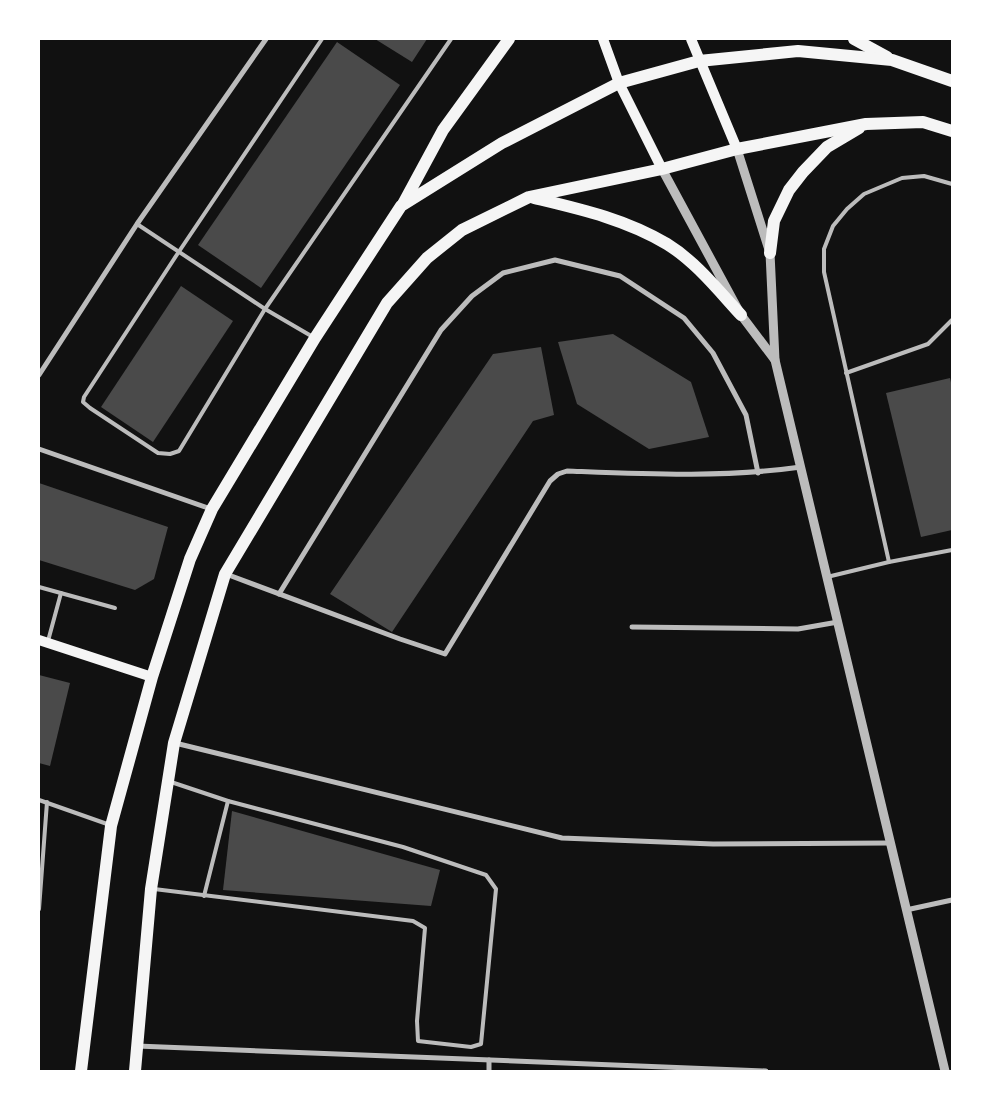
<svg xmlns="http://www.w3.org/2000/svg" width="991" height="1110" font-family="Manrope,sans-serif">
  <rect width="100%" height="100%" fill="#111"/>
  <!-- building -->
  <g fill="#4a4a4a">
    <polygon points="375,39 427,39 412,62"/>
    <polygon points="337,42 400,85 261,288 198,245"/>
    <polygon points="181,286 233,321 153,442 101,407"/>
    <polygon points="613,334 691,382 709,437 649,449 577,404 558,342"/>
    <polygon points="541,347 554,415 533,421 392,632 330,594 493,354"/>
    <polygon points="950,378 952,387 952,530 921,537 886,393"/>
    <polygon points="39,483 168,527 154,579 135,590 39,560"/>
    <polygon points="39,675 70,683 50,766 39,763"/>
    <polygon points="232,811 440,870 431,906 223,890"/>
  </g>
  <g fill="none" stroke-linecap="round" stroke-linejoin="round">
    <!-- service -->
    <g stroke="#bcbcbc" stroke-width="4">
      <polyline points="322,39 178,253 84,397 83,402 90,408 158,453 170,454 179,451 265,309 451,39"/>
      <polyline points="137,224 265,309 313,337"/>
      <polyline points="846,373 928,344 952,320"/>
      <polyline points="889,562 824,272 824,249 833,226 847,209 864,194 902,178 924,176 952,184"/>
      <polyline points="827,577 889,562 952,550"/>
      <polyline points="39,587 115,608"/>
      <polyline points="48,641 61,593"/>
      <polyline points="39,800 110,825"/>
      <polyline points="154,889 413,921 425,928 417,1021 418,1041 471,1047 481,1044 496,889 486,875 403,847 228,801 171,782"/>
      <polyline points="204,896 228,801"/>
      <polyline points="39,909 47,802"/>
    </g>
    <!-- minor -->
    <g stroke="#bcbcbc" stroke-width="5">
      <polyline points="39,375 137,224 266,39"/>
      <polyline points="39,449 211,509"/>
      <path d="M226,574L400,639L445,654L550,481L558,474L567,471C645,474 723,478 801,467"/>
      <polyline points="279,594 441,330 472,296 503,273 555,260 620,276 684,318 713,353 746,415 758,473"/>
      <polyline points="632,627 798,629 838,622"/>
      <polyline points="175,743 562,838 713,844 890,843"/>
      <polyline points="906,910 952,900"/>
      <polyline points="137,1046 766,1071"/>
      <polyline points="489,1071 489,1060"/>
    </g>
    <!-- tertiary -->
    <g stroke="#bcbcbc" stroke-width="9">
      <polyline points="737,149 770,253 775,360 945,1071"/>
      <polyline points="662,169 741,315 775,360"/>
    </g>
    <!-- secondary -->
    <g stroke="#f5f5f5" stroke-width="10">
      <polyline points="603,39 619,83 662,169"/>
      <polyline points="691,39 737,149"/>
      <polyline points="39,640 152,677"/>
    </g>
    <!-- primary -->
    <g stroke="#f5f5f5" stroke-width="12">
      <polyline points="854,39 887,57"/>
      <path d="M534,198C580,209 625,219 667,244C696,262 718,290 741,315"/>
      <polyline points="403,204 443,130 509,39"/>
      <polyline points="770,253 774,221 789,190 803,172 827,147 859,128"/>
      <polyline points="81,1071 111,826 152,677 190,559 212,509 315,338 401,206 502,143 619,83 699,61 798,51 892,60 952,81"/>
      <polyline points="135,1071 151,889 174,743 225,574 387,303 427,258 462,230 529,197 662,169 737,149 866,124 923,122 952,131"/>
    </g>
  </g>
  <!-- border -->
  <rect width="991" height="1110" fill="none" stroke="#ffffff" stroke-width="80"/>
</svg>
